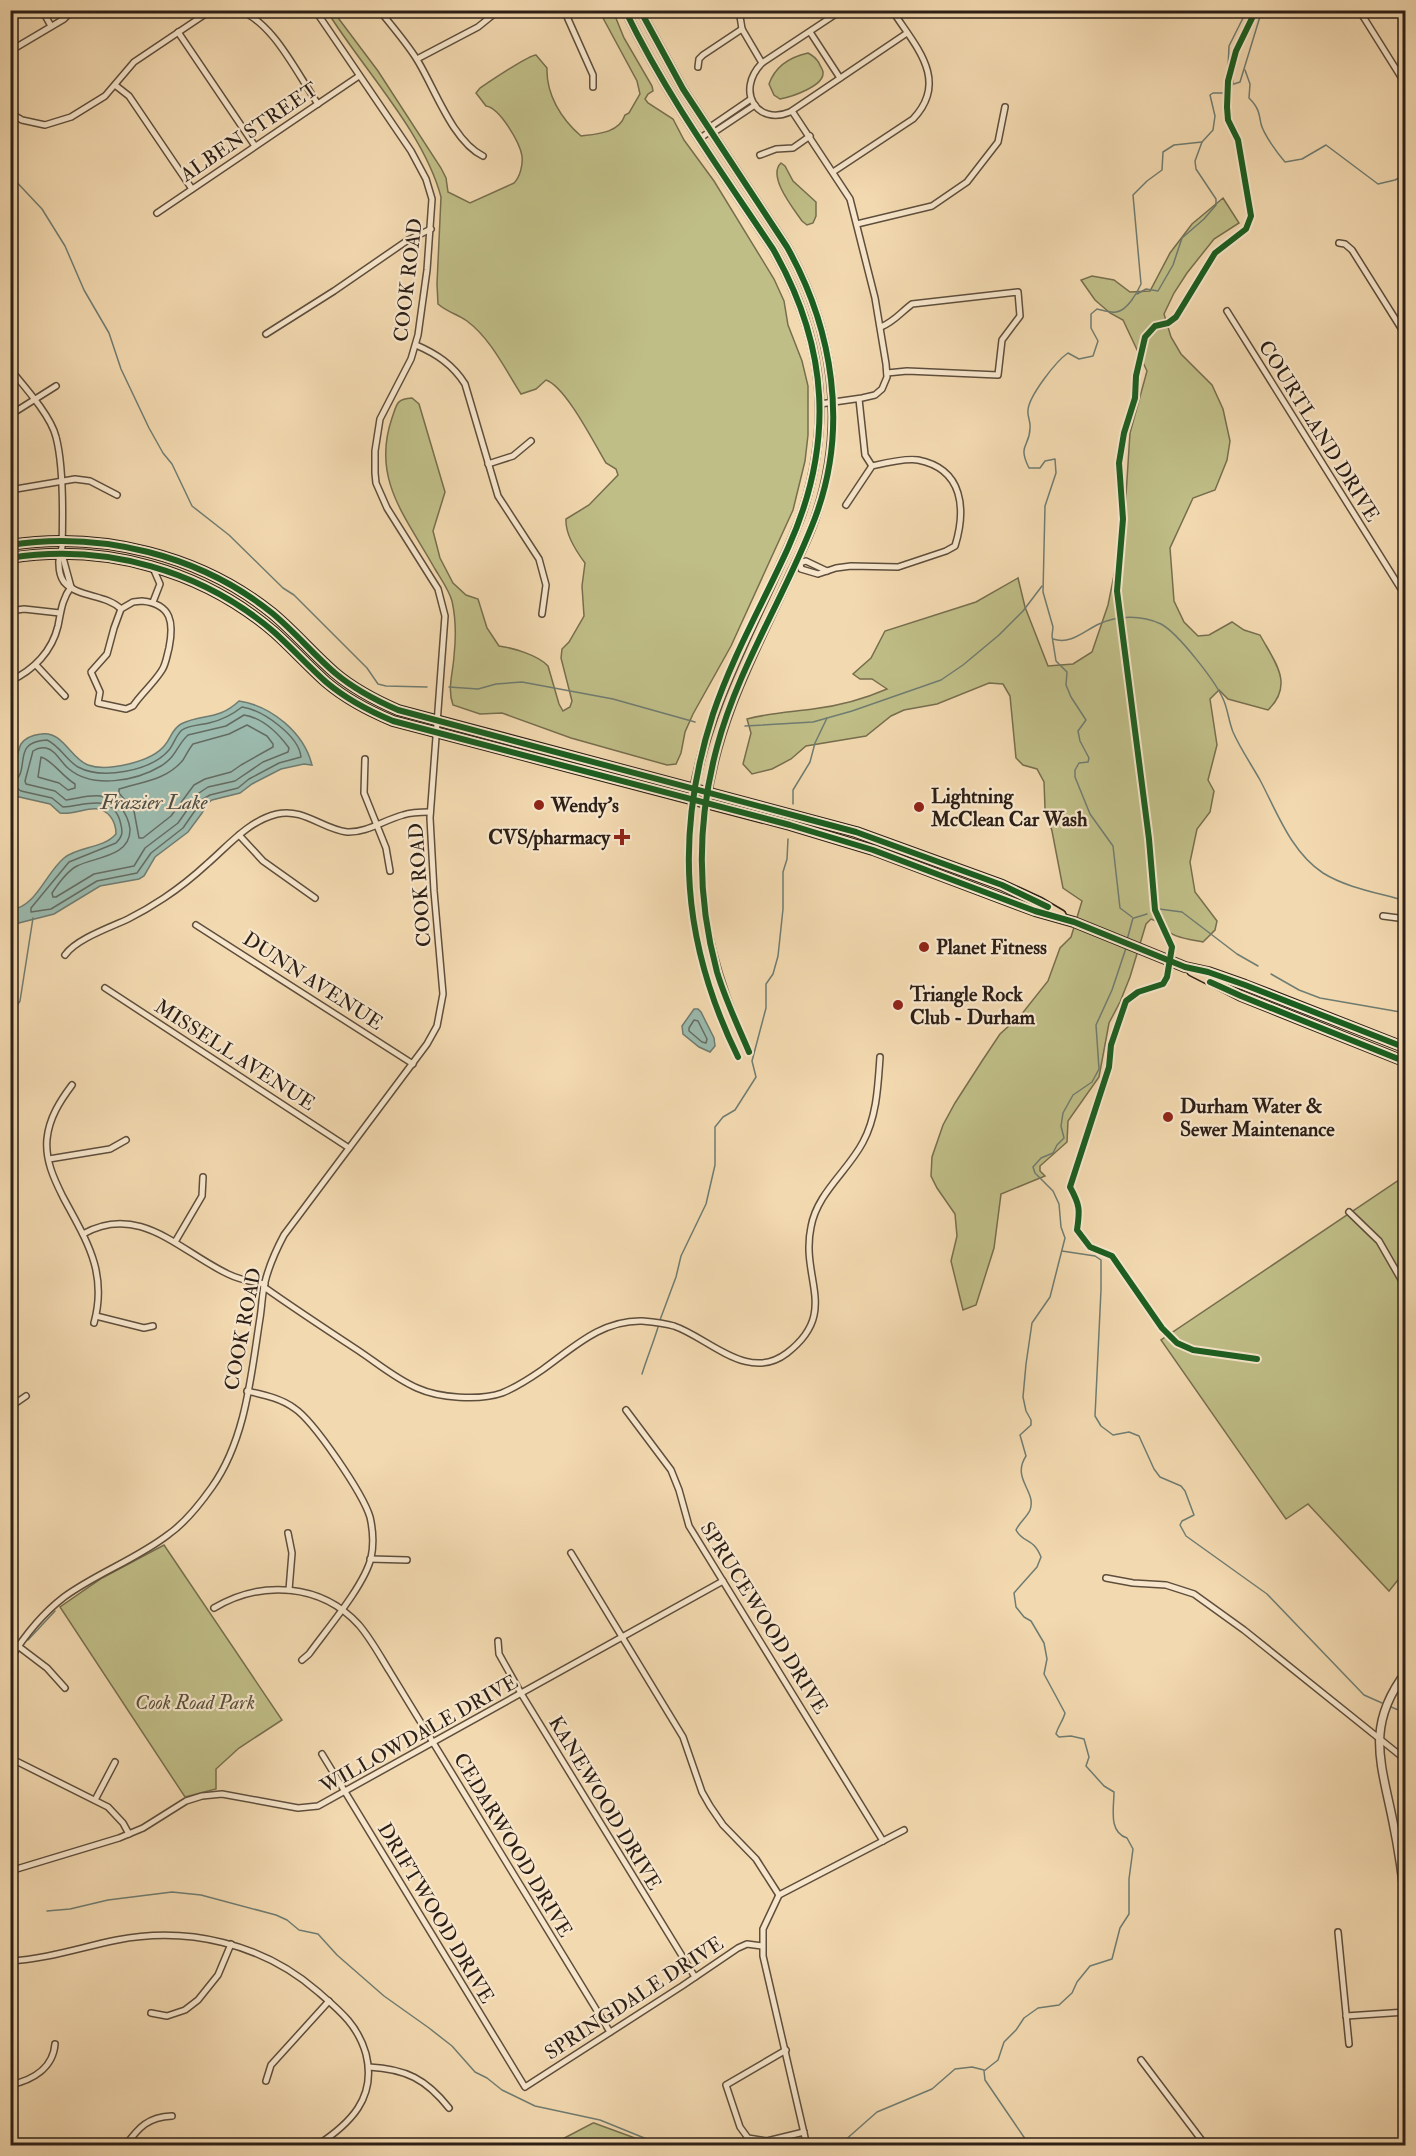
<svg xmlns="http://www.w3.org/2000/svg" width="1416" height="2156" font-family="'IM FELL Double Pica',serif">
  <rect width="100%" height="100%" fill="#f3d9b0"/>
  <filter id="stains"><feTurbulence type="fractalNoise" baseFrequency=".00333" numOctaves="4"/><feColorMatrix values="0 0 0 0 .2 0 0 0 0 .09 0 0 0 0 .02 0 0 0 .5 -.17"/></filter>
  <radialGradient id="worn" r=".72"><stop offset=".6" stop-color="#630" stop-opacity="0"/><stop offset="1" stop-color="#630" stop-opacity=".3"/></radialGradient>
  <!-- green -->
  <g fill="#c0be87" stroke="#766e4e" stroke-width="1.5">
    <path d="M327,11H333L378,71L441,168L446,178L448,192L470,203L514,183C520,177 523,165 522,156C520,143 500,108 486,106L476,93L480,88C489,82 529,55 536,55L547,68C546,94 561,119 581,136C598,134 619,133 625,115L629,113L640,94L637,81L603,18L601,11H613L624,38L652,86L653,91L648,94L645,99L648,103L673,119L684,140L714,181L774,279L784,301L788,325L802,361L808,386V435L805,461L793,510L731,646L693,714L685,732L681,753L676,764L667,765L571,738L502,713L480,714L453,705C447,689 453,673 454,656C456,638 456,619 452,601C449,590 441,579 435,569C406,517 371,479 392,418C397,404 396,399 412,398L419,404L445,492L433,531L440,558L453,583L466,595L478,599L487,628L499,646C513,648 538,655 548,666L559,704L563,711L570,707L572,701L561,658L562,649L569,642L584,616L582,586L585,563C576,551 565,534 566,519L589,505L618,475L616,469L606,463C594,443 566,387 546,380L536,389L521,394C505,369 491,339 467,321C457,314 447,312 438,304L437,284L441,197C424,132 362,68 327,11Z"/>
    <path d="M808,53C814,56 816,58 819,63C819,64 823,70 823,72C825,86 791,97 780,99L774,95L769,84C775,67 790,57 808,53Z"/>
    <path d="M781,163L785,166L793,181L816,202V216L813,223L807,225L802,221C793,208 767,176 781,163Z"/>
    <path d="M1223,198L1239,223L1214,239L1187,273L1174,293L1164,314L1171,337L1181,354L1212,385L1223,409L1230,441L1227,460L1215,490L1193,498L1170,548L1174,601L1184,622L1198,636L1209,635L1232,622L1244,630L1260,635C1274,661 1295,684 1268,710L1228,699L1219,690L1210,699L1217,745L1208,780L1214,791L1210,812L1197,829L1190,862L1195,892L1217,921L1215,930L1203,942C1187,939 1167,937 1159,922L1151,919L1146,924L1130,977L1120,1002L1109,1023L1099,1077L1068,1121L1067,1142L1040,1166V1171L1045,1176L1001,1194L994,1248L976,1305L963,1310L951,1261L957,1236L955,1214L937,1188L931,1176L932,1157L943,1125L955,1103L982,1061L1000,1034L1021,1015L1048,981L1060,948L1071,937L1082,901L1063,888L1052,831L1045,808L1044,782L1037,769L1023,765L1016,758L1010,696L1003,684L989,683L937,704L904,710L891,716L866,736L806,746L791,759L772,769L752,774L743,764L751,733L747,719C769,713 791,712 813,709C838,706 864,699 887,689L872,679H860L853,674L871,658L885,631L976,602L1018,578L1025,607L1048,666L1073,664L1092,652L1108,605L1124,526L1130,433L1147,371L1123,320L1110,313L1095,300L1081,280L1092,276L1114,280L1130,292L1150,291L1170,253L1192,224Z"/>
    <polygon points="1405,1176 1406,1570 1389,1591 1308,1504 1286,1519 1161,1340"/>
    <polygon points="164,1545 282,1720 239,1748 216,1769 216,1789 185,1797 60,1607 102,1578"/>
    <polygon points="593,2123 594,2123 654,2145 551,2145"/>
  </g>
  <!-- water -->
  <g fill="#9bbaae" stroke="#6f7c71" stroke-width="1.5">
    <path d="M239,701C272,706 304,733 312,765L304,764L281,769L252,784L240,793L212,800L207,804L202,813L188,832L155,857L144,876L139,879L100,886L54,914L11,925V910C37,906 45,874 64,858C79,846 103,849 116,834C116,827 115,822 110,816C96,800 78,816 60,813L50,804L15,796C12,792 10,788 10,784C11,780 19,747 21,744C25,738 33,735 41,734C62,730 71,759 88,765C107,772 152,762 165,745C171,738 172,729 181,724C202,713 218,721 239,701Z"/>
    <polygon points="694,1009 698,1009 701,1012 714,1038 715,1046 710,1052 699,1047 683,1034 682,1026"/>
  </g>
  <g fill="none" stroke-linecap="round" stroke-linejoin="round">
    <!-- shore -->
    <g stroke="#646c62" stroke-width="1.5">
      <path d="M242,707C263,710 299,736 301,757L279,763L249,779L238,788L210,795L203,799L183,828L151,853L137,873L97,881L51,909L31,912V908L69,862L116,843C122,837 123,833 121,825C114,791 85,806 63,807L52,798L21,791L14,786L13,783C32,769 10,742 47,740C60,746 66,760 78,767C102,780 151,771 169,750C174,744 176,735 182,730C189,725 201,725 209,723C222,720 232,715 242,707Z"/>
      <path d="M244,715C263,718 278,733 289,748L288,752L263,762L235,781L208,787L199,793L178,823L145,848L134,866L94,874L56,897H53L52,893C58,884 67,871 77,866C94,857 131,857 130,829C129,821 126,814 121,808C105,789 87,797 66,800L55,791L26,784L25,781L33,751C36,749 41,747 46,748C56,750 61,763 69,769C93,789 136,781 161,766C177,756 177,745 188,735L226,726Z"/>
      <path d="M247,725L267,736L273,744V747L241,765L231,772L205,779L194,785L171,816L143,838H139L134,811L119,793V789C141,782 167,780 183,760C186,755 189,749 193,744L229,734Z"/>
      <path d="M41,757C52,760 62,776 75,784V788L68,790L59,783L38,777Z"/>
      <polygon points="694,1020 698,1021 707,1039 706,1043 702,1042 689,1031 689,1028"/>
    </g>
    <!-- stream -->
    <g stroke="#6f7c71" stroke-width="1.5">
      <path d="M1245,70L1250,84L1249,98C1258,107 1259,112 1261,124C1264,135 1278,154 1285,162L1302,159L1326,145L1378,184L1395,180L1406,174"/>
      <polyline points="1234,84 1240,82 1262,10"/>
      <polyline points="10,175 42,209 65,246 84,290 109,333 121,369 149,428 163,453 172,464 192,506 229,535 283,588 294,595 367,668 378,684 386,686 427,687"/>
      <polyline points="1137,294 1146,289 1158,291 1173,265 1182,238 1204,219 1216,205 1216,199 1196,169 1195,161 1202,142"/>
      <path d="M1053,639C1071,645 1084,631 1099,624C1118,615 1142,615 1161,624C1178,633 1217,683 1224,701C1228,711 1229,722 1233,732C1240,748 1251,764 1260,780C1277,812 1291,852 1323,873C1347,888 1379,893 1406,901"/>
      <polyline points="449,687 478,689 496,684 522,682 613,699 695,722"/>
      <polyline points="745,726 813,722 852,711 941,680 963,665 999,635 1023,611 1042,586"/>
      <polyline points="793,804 793,790 810,762 815,743 827,718"/>
      <polyline points="1159,909 1182,912 1237,954 1258,966"/>
      <path d="M1132,917L1120,908L1113,846L1090,814L1075,777V770L1079,763L1088,762L1089,758L1080,741L1078,731L1086,720L1071,697L1066,685L1067,672L1056,661L1052,636L1053,627L1043,592L1045,506L1056,473L1055,459L1045,461L1040,468H1029C1017,444 1030,447 1030,428C1031,422 1027,416 1028,410C1029,396 1056,361 1068,353L1079,359L1093,356L1098,341L1091,328V314L1097,309C1102,310 1110,313 1116,312C1127,311 1137,293 1141,284L1133,195L1147,181L1162,170L1163,152L1174,145L1202,142L1213,130L1215,116L1210,95L1213,93H1225L1230,90L1233,84L1232,76L1228,68L1229,46L1247,10"/>
      <polyline points="1134,918 1147,914"/>
      <polyline points="1127,940 1133,918"/>
      <polyline points="1271,974 1299,990 1320,998 1406,1013"/>
      <polyline points="10,1015 20,1001 33,918"/>
      <polyline points="1062,1251 1095,1256 1101,1260 1101,1290 1095,1416 1101,1426 1113,1435 1129,1432 1139,1436 1154,1469 1160,1477 1181,1486 1185,1491 1194,1515 1182,1521 1180,1525 1186,1536 1267,1594 1364,1695 1382,1703"/>
      <polyline points="660,1320 676,1277 681,1256 706,1204 715,1165 715,1127 723,1117 735,1110 756,1077 752,1061 766,1008 766,984 773,974 778,956 783,909 783,872 787,859 788,839"/>
      <path d="M642,1374C647,1358 654,1341 659,1324"/>
      <polyline points="28,1640 55,1611"/>
      <polyline points="10,1667 16,1658"/>
      <polyline points="1391,1707 1406,1713"/>
      <polyline points="47,1911 70,1909 108,1900 172,1892 201,1895 276,1915 287,1920 299,1930 318,1934 337,1955 384,1996 429,2028 452,2046 475,2072 487,2078 502,2090 535,2106 600,2120 664,2146"/>
      <polyline points="832,2146 843,2142 877,2112 932,2089 955,2069 972,2067 984,2070"/>
      <path d="M1030,2146L985,2080L984,2071L998,2060L1004,2042L1016,2030L1024,2018L1038,2008L1059,2005L1072,1993L1077,1982L1090,1966L1112,1959L1120,1928L1129,1914V1879L1133,1849L1127,1838C1108,1832 1114,1808 1114,1792L1104,1786L1086,1766L1089,1757L1084,1739L1071,1736L1059,1737L1056,1734C1058,1726 1063,1721 1065,1713L1044,1674L1047,1659L1044,1643L1031,1621L1024,1617L1016,1607L1014,1593L1037,1567L1041,1557C1033,1537 1024,1544 1016,1530C1019,1523 1027,1517 1030,1510C1037,1491 1011,1479 1026,1456L1020,1435L1031,1425V1420L1026,1411L1023,1397L1026,1364L1032,1323L1050,1297L1065,1238L1061,1227L1059,1204L1053,1191L1035,1173L1033,1167L1041,1158L1053,1153L1057,1145L1064,1138L1061,1126L1063,1113L1073,1095L1092,1082L1099,1069L1096,1025L1112,990L1126,948"/>
    </g>
    <defs>
      <g id="minor">
        <polyline points="42,10 51,26"/>
        <path d="M238,10C273,21 297,74 318,104"/>
        <path d="M379,10C392,26 405,41 416,58C434,86 452,141 483,156"/>
        <polyline points="564,10 593,75 593,87"/>
        <polyline points="739,10 742,29 762,63"/>
        <path d="M842,10L762,63C735,91 757,126 790,112L907,33"/>
        <polyline points="1359,10 1406,85"/>
        <polyline points="178,32 255,146"/>
        <polyline points="810,32 840,78"/>
        <polyline points="10,51 64,19 73,10"/>
        <polyline points="417,59 478,27 499,10"/>
        <polyline points="698,67 699,59 703,55 742,29"/>
        <polyline points="115,85 129,96 192,189"/>
        <polyline points="792,111 850,199 875,298 886,364 887,377 882,389 875,395 862,398 820,404"/>
        <polyline points="10,113 22,120 45,125 71,117 105,96 134,62 204,15 216,10"/>
        <polyline points="712,130 713,125 751,99"/>
        <polyline points="699,139 712,130 716,131 755,105"/>
        <polyline points="760,155 776,149 793,148 810,136"/>
        <path d="M833,172L913,119C950,80 915,46 892,10"/>
        <polyline points="157,213 359,76"/>
        <polyline points="857,224 932,206 967,182 998,142 1005,107"/>
        <polyline points="1339,243 1345,244 1352,250 1406,336"/>
        <polyline points="1227,311 1406,597"/>
        <path d="M881,327C895,321 900,313 912,304L1018,292L1020,316L1002,340L998,375L907,371L887,373"/>
        <polyline points="266,334 334,291 408,240 431,229"/>
        <path d="M416,345C437,354 453,365 465,384L498,496L539,559L546,585L542,614"/>
        <path d="M10,369C24,386 51,416 56,437C64,467 63,515 62,547C61,553 58,559 59,564C59,570 61,578 64,582C78,598 106,594 121,609"/>
        <polyline points="859,399 865,455 872,466"/>
        <polyline points="10,415 56,386"/>
        <polyline points="488,464 513,456 531,441"/>
        <polyline points="10,490 75,479 90,481 117,495"/>
        <polyline points="62,554 71,587"/>
        <polyline points="799,563 806,561 827,571"/>
        <path d="M800,563L801,569L818,574L836,568L851,566L898,567L946,551L955,546C966,510 964,469 918,460C905,458 885,463 872,466L846,505"/>
        <path d="M142,601C172,604 174,623 169,648C167,655 166,664 162,670C154,683 141,694 133,706L126,709L98,703L100,692L91,672L107,654L114,628L121,609L133,602Z"/>
        <polyline points="153,602 160,584 153,568"/>
        <polyline points="10,611 24,609 60,613"/>
        <polyline points="36,665 65,696"/>
        <path d="M10,681C34,670 52,651 58,626C61,611 62,599 71,587"/>
        <polyline points="365,759 364,793 386,848 390,871"/>
        <path d="M692,800C683,897 695,970 738,1057"/>
        <path d="M706,803C692,894 712,969 749,1052"/>
        <polyline points="239,835 263,861 315,898"/>
        <polyline points="1383,916 1406,919"/>
        <polyline points="196,925 413,1064"/>
        <path d="M65,955C76,939 111,927 128,919C140,913 152,906 164,898C179,888 193,877 207,864C228,846 248,821 277,814C304,808 322,829 347,832C367,833 384,820 403,815C412,812 421,812 430,812"/>
        <polyline points="105,988 349,1148"/>
        <path d="M72,1085C60,1101 49,1118 47,1139C45,1160 54,1179 63,1197C86,1240 108,1272 94,1323"/>
        <polyline points="49,1159 110,1149 126,1140"/>
        <polyline points="1349,1212 1379,1241 1406,1288"/>
        <path d="M83,1234C139,1202 181,1252 228,1274C240,1280 252,1282 265,1284"/>
        <polyline points="175,1242 202,1196 203,1177"/>
        <path d="M264,1287C295,1309 327,1330 359,1351C377,1363 396,1379 417,1388C439,1398 479,1401 502,1393C517,1387 529,1379 542,1370C573,1348 601,1320 642,1321C653,1322 664,1323 674,1326C709,1338 748,1383 787,1353C840,1312 800,1279 811,1227C817,1193 848,1171 863,1142C877,1116 878,1085 880,1057"/>
        <polyline points="96,1316 144,1328 153,1326"/>
        <path d="M247,1391C264,1395 280,1398 294,1408C314,1421 363,1494 370,1517C373,1530 374,1544 371,1558C364,1586 327,1629 309,1654L302,1660"/>
        <polyline points="10,1407 26,1396"/>
        <polyline points="626,1410 671,1470 679,1490 689,1526 883,1841"/>
        <polyline points="288,1533 292,1553 289,1590"/>
        <polyline points="571,1553 683,1737 702,1792 710,1806 723,1825 756,1859 779,1895"/>
        <polyline points="370,1559 407,1560"/>
        <polyline points="1106,1578 1133,1583 1166,1585 1194,1594 1244,1630 1406,1760"/>
        <path d="M214,1608C261,1580 321,1583 359,1625C371,1639 380,1656 390,1672L610,2032"/>
        <polyline points="498,1641 499,1654 522,1695 695,1977"/>
        <polyline points="18,1646 47,1668 65,1688"/>
        <path d="M10,1659C25,1635 42,1614 64,1597C97,1573 137,1559 169,1534C186,1522 200,1504 212,1487C246,1439 251,1375 260,1318C262,1306 262,1293 265,1282C269,1266 276,1250 284,1235L427,1044L437,1026L443,994L434,891L430,818L445,616L438,589L387,508L376,483L375,473V451L380,419L411,359L418,335L427,270L432,199L426,179L411,151L315,10"/>
        <polyline points="322,1754 525,2087 682,1986 738,1948 747,1944 762,1946"/>
        <polyline points="10,1758 108,1807 123,1823 129,1834"/>
        <polyline points="95,1800 115,1762"/>
        <polyline points="10,1871 119,1838 143,1828 186,1801 202,1796 222,1794 298,1808 318,1806 723,1581"/>
        <polyline points="1338,1932 1349,2044"/>
        <path d="M10,1961C47,1959 82,1947 117,1940C188,1926 263,1944 317,1991C339,2010 358,2025 366,2054C377,2098 350,2124 316,2146"/>
        <polyline points="151,2013 167,2016 185,2010 198,2000 218,1975 231,1944"/>
        <polyline points="1346,2016 1406,2012"/>
        <polyline points="786,2050 726,2085 740,2127 748,2138 767,2141 804,2132"/>
        <polyline points="1141,2060 1206,2146"/>
        <path d="M369,2067C406,2069 426,2079 449,2108"/>
        <polyline points="266,2081 271,2065 329,2001"/>
        <path d="M10,2085C33,2080 53,2068 55,2044"/>
        <path d="M125,2146C139,2127 148,2117 172,2116"/>
        <polyline points="807,2146 763,1956 763,1929 779,1895 904,1830"/>
      </g>
      <g id="tertiary">
        <path d="M625,10C666,95 721,171 773,249C821,333 833,414 804,507C796,533 783,558 772,583C739,655 705,720 692,800"/>
        <path d="M640,10L683,89L787,247C833,329 847,424 816,515C808,541 794,565 783,590C750,661 717,724 706,803"/>
        <path d="M1406,1672C1365,1726 1381,1762 1393,1822C1399,1851 1403,1879 1406,1909"/>
      </g>
      <g id="primary">
        <path d="M10,545C101,531 200,555 272,613C295,632 313,654 335,673C354,689 375,700 398,710L856,832L1002,885L1039,902L1061,915"/>
        <path d="M10,558C104,543 202,570 274,632C292,648 308,666 326,682C346,699 369,711 393,721L790,825L873,850L1035,911L1074,922L1185,967L1208,972L1245,985L1406,1048"/>
        <polyline points="1192,971 1241,996 1406,1062"/>
      </g>
    </defs>
    <!-- minor casing -->
    <use href="#minor" stroke="#5e4e3c" stroke-width="8"/>
    <!-- tertiary casing -->
    <use href="#tertiary" stroke="#5e4e3c" stroke-width="10"/>
    <!-- primary casing -->
    <use href="#primary" stroke="#2c1f16" stroke-width="12"/>
    <!-- minor -->
    <use href="#minor" stroke="#f7e6cc" stroke-width="5"/>
    <!-- tertiary -->
    <use href="#tertiary" stroke="#f7e6cc" stroke-width="7"/>
    <!-- primary -->
    <use href="#primary" stroke="#f3d9b0" stroke-width="9"/>
    <defs>
      <g id="cycleway">
        <path d="M625,10C666,95 721,171 773,249C829,347 835,444 788,548C763,603 732,657 713,714C674,835 682,943 738,1057"/>
        <path d="M640,10L683,89L787,247C833,329 849,428 815,518C786,595 738,667 717,747C697,821 697,898 717,972C725,999 738,1026 749,1052"/>
        <path d="M1256,10L1236,51L1228,81L1227,107L1228,120L1238,140L1251,216L1246,229L1215,253L1176,317L1168,323L1155,326L1145,337L1136,376L1135,398L1124,433L1119,463L1123,519L1117,591L1149,839L1155,910L1172,947L1167,977L1163,984L1138,992L1126,1001L1111,1045L1109,1067L1070,1187C1080,1205 1080,1210 1077,1230L1090,1247L1112,1256L1162,1328L1177,1343L1193,1350L1257,1359"/>
        <path d="M10,545C101,531 200,555 272,613C295,632 313,654 335,673C354,689 375,700 398,710L856,832L1002,885L1048,907"/>
        <path d="M10,558C104,543 202,570 274,632C292,648 308,666 326,682C346,699 369,711 393,721L790,825L873,850L1035,911L1074,922L1185,967L1208,972L1245,985L1406,1048"/>
        <polyline points="1210,982 1241,996 1406,1062"/>
      </g>
    </defs>
    <!-- cycleway casing -->
    <use href="#cycleway" stroke="#f7e6cc" stroke-width="10"/>
    <!-- cycleway -->
    <use href="#cycleway" stroke="#1b5e20" stroke-width="6"/>
  </g>
  <!-- markers -->
  <g fill="#8f2418" stroke="#f7e6cc" stroke-width="2">
    <circle cx="539" cy="805" r="6"/>
    <circle cx="919" cy="807" r="6"/>
    <path d="M619 828h6v6h6v6h-6v6h-6v-6h-6v-6h6z"/>
    <circle cx="924" cy="947" r="6"/>
    <circle cx="898" cy="1005" r="6"/>
    <circle cx="1168" cy="1117" r="6"/>
  </g>
  <g text-anchor="middle" dominant-baseline="central" stroke-width="4.5" stroke-linejoin="round" paint-order="stroke">
    <!-- street labels -->
    <g font-size="20" fill="#2c1f16" stroke="#f7e6cc">
      <text transform="translate(249 132) rotate(-34)">ALBEN STREET</text>
      <text transform="translate(408 280) rotate(-83)">COOK ROAD</text>
      <text transform="translate(1319 431) rotate(58)">COURTLAND DRIVE</text>
      <text transform="translate(420 885) rotate(-94)">COOK ROAD</text>
      <text transform="translate(313 981) rotate(33)">DUNN AVENUE</text>
      <text transform="translate(235 1055) rotate(33)">MISSELL AVENUE</text>
      <text transform="translate(243 1329) rotate(-79)">COOK ROAD</text>
      <text transform="translate(764 1618) rotate(58)">SPRUCEWOOD DRIVE</text>
      <text transform="translate(419 1734) rotate(-29)">WILLOWDALE DRIVE</text>
      <text transform="translate(605 1803) rotate(59)">KANEWOOD DRIVE</text>
      <text transform="translate(513 1845) rotate(59)">CEDARWOOD DRIVE</text>
      <text transform="translate(436 1913) rotate(59)">DRIFTWOOD DRIVE</text>
      <text transform="translate(634 1998) rotate(-33)">SPRINGDALE DRIVE</text>
    </g>
    <!-- poi labels -->
    <g font-size="20" font-weight="bold" fill="#2c1f16" stroke="#f7e6cc" text-anchor="start">
      <text x="931" y="796">Lightning<tspan x="931" dy="23">McClean Car Wash</tspan></text>
      <text x="551" y="805">Wendy's</text>
      <text x="610" y="837" text-anchor="end">CVS/pharmacy</text>
      <text x="936" y="947">Planet Fitness</text>
      <text x="910" y="994">Triangle Rock<tspan x="910" dy="23">Club - Durham</tspan></text>
      <text x="1180" y="1106">Durham Water &amp;<tspan x="1180" dy="23">Sewer Maintenance</tspan></text>
    </g>
    <!-- park labels -->
    <g font-size="20" font-style="italic" fill="#584f38" stroke="#f7e6cc">
      <text x="195" y="1702">Cook Road Park</text>
    </g>
    <!-- water labels -->
    <g font-size="21" font-style="italic" fill="#4d4e44" stroke="#f7e6cc">
      <text x="154" y="802">Frazier Lake</text>
    </g>
  </g>
  <!-- margin -->
  <rect width="1416" height="2156" fill="none" stroke="#f3d9b0" stroke-width="36"/>
  <rect x="12" y="12" width="1392" height="2132" fill="none" stroke="#2c1f16" stroke-width="3"/>
  <rect x="18" y="18" width="1380" height="2120" fill="none" stroke="#2c1f16" stroke-width="1.5"/>
  <rect width="100%" height="100%" filter="url(#stains)"/>
  <rect width="100%" height="100%" fill="url(#worn)"/>
</svg>
